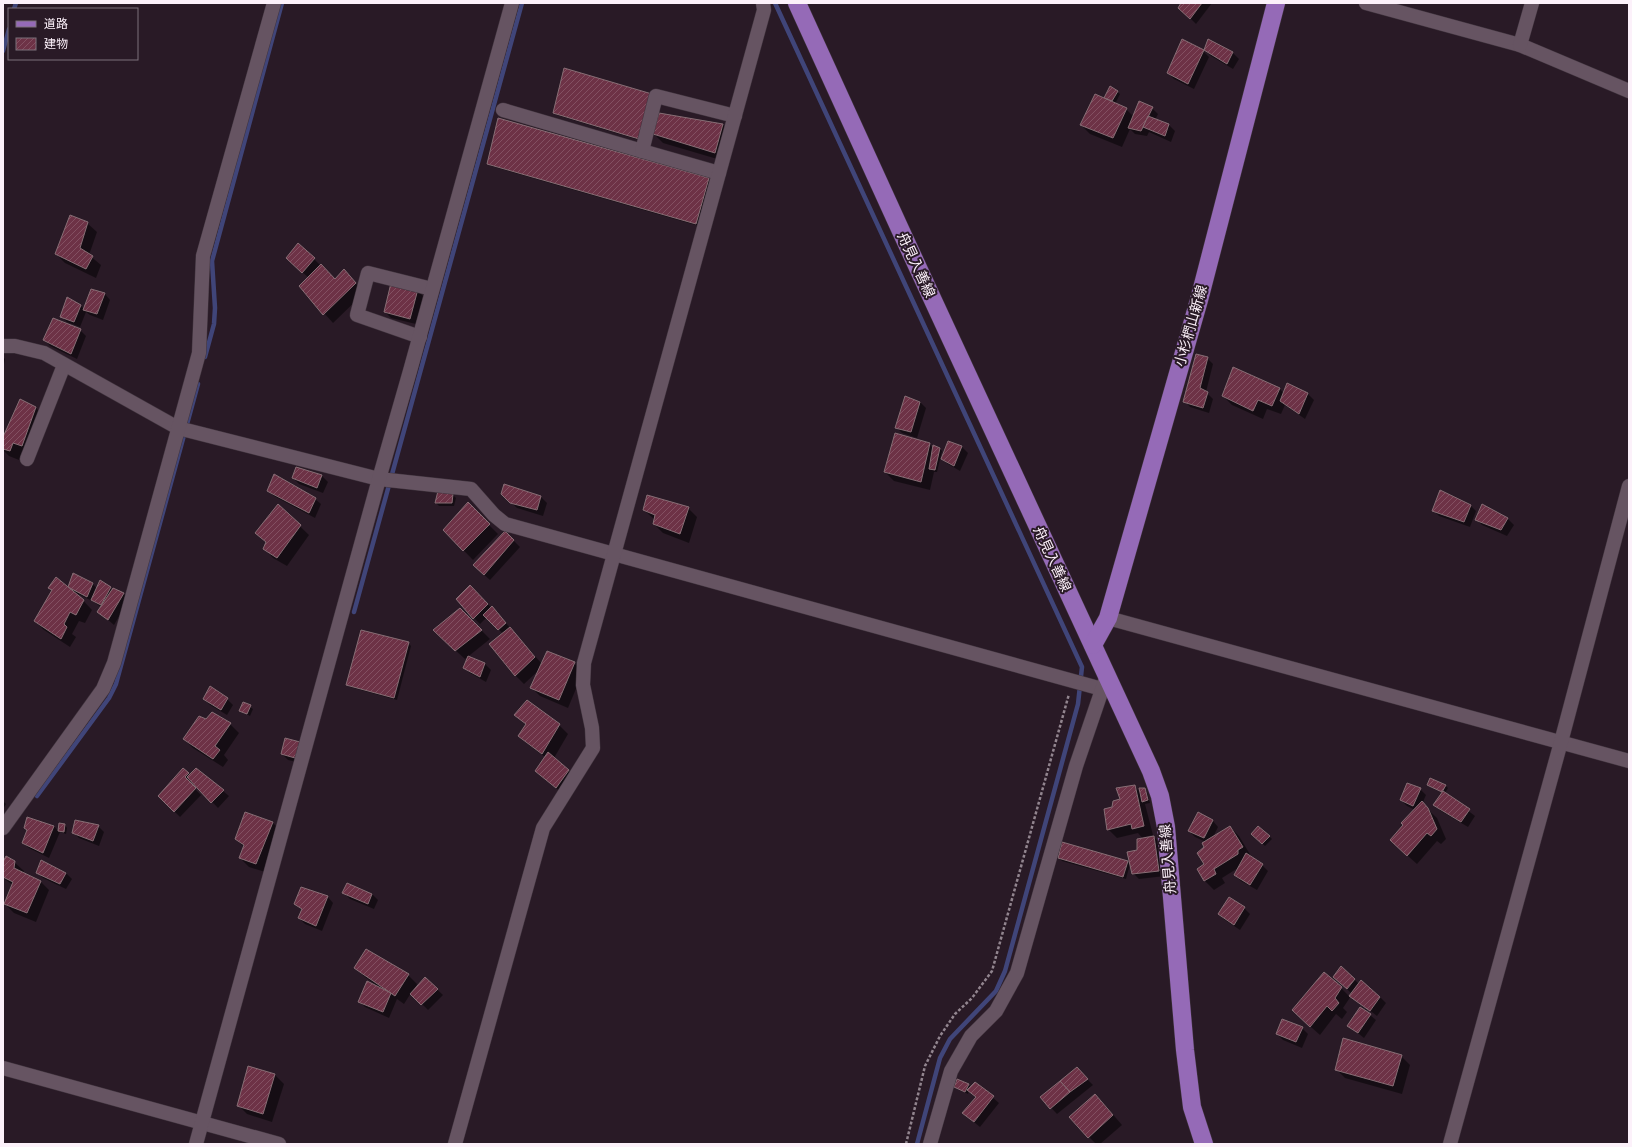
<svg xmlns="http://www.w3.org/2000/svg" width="1632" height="1147" font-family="Bitter,'Noto Sans JP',serif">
  <defs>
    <pattern id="building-hatch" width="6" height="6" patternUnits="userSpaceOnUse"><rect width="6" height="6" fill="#6d3246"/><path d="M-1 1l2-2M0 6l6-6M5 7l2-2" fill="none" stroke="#835062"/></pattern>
  </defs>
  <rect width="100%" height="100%" fill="#291a26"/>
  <!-- shadow -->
  <g fill="#0007">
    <polygon points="1182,3 1212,3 1196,24 1185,13"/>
    <polygon points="1209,41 1233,53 1239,59 1233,69 1211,56 1205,50"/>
    <polygon points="1203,51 1209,57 1194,89 1174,79 1168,73"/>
    <polygon points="565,70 642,141 557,115 554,112"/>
    <polygon points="1110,87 1120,94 1115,104 1126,109 1134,117 1152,108 1158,114 1155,120 1169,125 1175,131 1171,142 1149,132 1147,136 1135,134 1130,129 1122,147 1090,134 1081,125 1104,99"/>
    <polygon points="659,114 723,125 732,134 724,161 663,143 654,134"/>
    <polygon points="488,164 708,179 711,182 699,226 491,166"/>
    <polygon points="87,223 97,232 89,255 101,265 96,278 65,263 56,254"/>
    <polygon points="314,259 335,280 344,270 364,293 333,323 300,286 309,278 293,264"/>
    <polygon points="91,290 105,294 110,300 103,320 90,315 86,312 80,327 67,322 61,316 81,306 84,309"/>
    <polygon points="417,290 423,296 416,324 391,318 385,312"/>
    <polygon points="80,330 86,336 77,359 50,346 45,340"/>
    <polygon points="3,357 5,359 3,370"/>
    <polygon points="1207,358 1213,364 1206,392 1213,399 1209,413 1190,407 1185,401"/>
    <polygon points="1233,369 1280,389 1284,394 1287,384 1308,394 1314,400 1305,419 1285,405 1281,414 1267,409 1263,419 1232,405 1223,396"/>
    <polygon points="20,400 36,408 45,417 31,455 22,451 19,460 9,456 3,450 3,439"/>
    <polygon points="920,402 926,408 917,438 902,433 897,428"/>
    <polygon points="949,442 962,447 968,453 960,471 948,464 942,458"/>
    <polygon points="929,444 933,448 939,448 942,451 937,472 934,472 930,490 894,481 885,472"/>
    <polygon points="296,468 322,476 328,482 323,493 299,484 293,478"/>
    <polygon points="505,486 541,497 547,503 543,516 517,508 502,494"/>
    <polygon points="268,490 315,499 321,504 315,518 274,496"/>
    <polygon points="453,495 456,498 454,506 439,506 436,503"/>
    <polygon points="468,504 498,534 473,560 444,530"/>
    <polygon points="278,505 309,535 287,566 273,558 264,548 267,543 257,533"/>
    <polygon points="1470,505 1476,511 1470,527 1439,516 1433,510"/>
    <polygon points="1482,506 1508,519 1514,525 1507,536 1482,525 1476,519"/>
    <polygon points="688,508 697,517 689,543 663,533 654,524 655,520 644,510"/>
    <polygon points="505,532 520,547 490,580 480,571"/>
    <polygon points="74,574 93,584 97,589 110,588 113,590 124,594 129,599 114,625 98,611 101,607 94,602 76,593 92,610 85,623 79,621 72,634 76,637 70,647 44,630 35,621 53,592 49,588 72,591 73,590 69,587"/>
    <polygon points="470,587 497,613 542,664 574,663 583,672 568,708 540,696 531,687 538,671 524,684 515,675 503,634 487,617 480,624 474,618"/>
    <polygon points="460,609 490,639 465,659 443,639"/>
    <polygon points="408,643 411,646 397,700 350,687 347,685"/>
    <polygon points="469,657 485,664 491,670 486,682 470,673 464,667"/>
    <polygon points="204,699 227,699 233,705 227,715 210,705"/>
    <polygon points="244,703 253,709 250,716 240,710"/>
    <polygon points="515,715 559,725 568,734 554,758 574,776 562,793 542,776 545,757 529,745 519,736 527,725"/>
    <polygon points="206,720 230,724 239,733 224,755 228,760 223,767 193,748 184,739"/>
    <polygon points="286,740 301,763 288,760 282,754"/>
    <polygon points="183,769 190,775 196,769 229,796 218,808 192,781 190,784 201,795 180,817 159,796"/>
    <polygon points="1428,785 1445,785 1448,788 1445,793 1475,816 1468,827 1441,811 1435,805 1443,793"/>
    <polygon points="1134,786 1141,793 1145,789 1147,792 1150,803 1145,804 1153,835 1144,837 1145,838 1154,837 1160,843 1165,876 1139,879 1133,873 1138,850 1143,839 1138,833 1117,838 1108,829 1113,808"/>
    <polygon points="1420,789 1426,795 1422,804 1437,818 1446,839 1441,844 1437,841 1417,864 1400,849 1415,810 1407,806 1401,800"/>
    <polygon points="3,801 6,804 3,809"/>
    <polygon points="27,819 54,826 59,832 60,824 65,825 67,828 66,834 60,832 49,858 29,848 23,843 28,830"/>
    <polygon points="1213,821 1218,827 1213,837 1230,827 1239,836 1251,856 1250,857 1262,865 1268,871 1257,890 1241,881 1235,875 1238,868 1222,878 1225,883 1214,890 1205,881 1198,869 1206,865 1206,842 1195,837 1189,831"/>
    <polygon points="273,823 282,832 265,872 249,867 240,858 244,847 236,839"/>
    <polygon points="98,826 104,832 99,846 79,838 73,832"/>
    <polygon points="1252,834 1269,836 1272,839 1265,846"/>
    <polygon points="1059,858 1127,862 1130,864 1126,879 1062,861"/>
    <polygon points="14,862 24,871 23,873 40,881 49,890 36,922 14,913 5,904 13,885 3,878 3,865"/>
    <polygon points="37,872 66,873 72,879 66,889 43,878"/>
    <polygon points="348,884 372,894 378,900 374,909 350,899 344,893"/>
    <polygon points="328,897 333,903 322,931 305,924 299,918 302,910 295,904"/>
    <polygon points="1229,899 1244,908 1250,914 1240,930 1225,920 1219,914"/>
    <polygon points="356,968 408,975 417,984 414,990 426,979 443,995 428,1010 411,993 404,1004 397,999 389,1018 365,1007 360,1002 375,984 365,977"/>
    <polygon points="1342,968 1359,984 1380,997 1386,1003 1377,1016 1351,996 1343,1008 1347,1012 1342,1019 1336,1014 1320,1035 1302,1019 1341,988 1350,997 1352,994 1340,982"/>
    <polygon points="1370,1015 1376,1020 1364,1038 1349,1026"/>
    <polygon points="1302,1028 1308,1034 1302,1048 1283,1040 1277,1034"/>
    <polygon points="1401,1056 1410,1065 1402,1094 1345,1078 1336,1069"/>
    <polygon points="249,1067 275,1075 284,1084 272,1122 247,1114 238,1105"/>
    <polygon points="1083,1075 1093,1085 1057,1114 1042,1098"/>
    <polygon points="976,1083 999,1103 980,1127 969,1118 977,1097 969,1090 968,1094 955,1087 968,1085 971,1087"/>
    <polygon points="1104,1104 1122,1125 1100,1144 1096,1144 1089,1137"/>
  </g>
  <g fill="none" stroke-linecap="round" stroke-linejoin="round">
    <!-- stream -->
    <g stroke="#404579" stroke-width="4.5">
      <path d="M775,3C878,224 979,446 1082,667L1078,704L1005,971L996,991L950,1039L940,1058L917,1144"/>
      <polyline points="14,9 16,3"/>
      <polyline points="3,51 9,29"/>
      <polyline points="205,357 214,324 215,308 212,261 282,3"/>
      <polyline points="354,612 522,3"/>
      <polyline points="37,796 109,698 116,684 198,384"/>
    </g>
  </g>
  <!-- building -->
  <g fill="url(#building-hatch)" stroke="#876e75">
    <polygon points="1181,3 1202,3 1190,19 1178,8"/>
    <polygon points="1182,39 1204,50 1188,84 1167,73"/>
    <polygon points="1208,39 1233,52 1227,64 1204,50"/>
    <polygon points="564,68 652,94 639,139 553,113"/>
    <polygon points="1110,86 1118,91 1112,101 1104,98"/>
    <polygon points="1095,94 1127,108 1113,138 1080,125"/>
    <polygon points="1139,101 1153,107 1141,131 1128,128"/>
    <polygon points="659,113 723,124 715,153 653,134"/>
    <polygon points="1148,116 1169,124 1165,136 1143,127"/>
    <polygon points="498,118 709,178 696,224 487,164"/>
    <polygon points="70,215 88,222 80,248 93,256 86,269 55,254"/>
    <polygon points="298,243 315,258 302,273 286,258"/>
    <polygon points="321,264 335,279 344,269 356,283 323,315 299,286"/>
    <polygon points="391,283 418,289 410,319 384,312"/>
    <polygon points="91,289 105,293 97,314 83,310"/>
    <polygon points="67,297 81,305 74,322 60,317"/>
    <polygon points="53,318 81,329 71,354 43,340"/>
    <polygon points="1196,354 1208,357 1200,388 1208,392 1203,408 1183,402"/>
    <polygon points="1233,367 1280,388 1272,406 1258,400 1253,411 1222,396"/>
    <polygon points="1287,383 1308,393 1299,414 1280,401"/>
    <polygon points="905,396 920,402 911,432 895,428"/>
    <polygon points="20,399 36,407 22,446 13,443 10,451 3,449 3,437"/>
    <polygon points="895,433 930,443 921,482 884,472"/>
    <polygon points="948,441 962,446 954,466 941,459"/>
    <polygon points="933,445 940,448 935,470 929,469"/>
    <polygon points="296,467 322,475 317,488 292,478"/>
    <polygon points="274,474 316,498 309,513 267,491"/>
    <polygon points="504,484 541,496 537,510 510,503 501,494"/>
    <polygon points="1440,490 1471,505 1464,522 1432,511"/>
    <polygon points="438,491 453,494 452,503 435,503"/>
    <polygon points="647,495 689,507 680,534 653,524 655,515 643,510"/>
    <polygon points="468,502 490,524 463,551 443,530"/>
    <polygon points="278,504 301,525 277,558 263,549 266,542 255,533"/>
    <polygon points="1482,504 1508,518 1501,530 1475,520"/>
    <polygon points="505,531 514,540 484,575 473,565"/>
    <polygon points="73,573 93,583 87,597 68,587"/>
    <polygon points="56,577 84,600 76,615 70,612 64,624 67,627 61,639 34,621 52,590 48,588"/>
    <polygon points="100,580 111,587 101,605 91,600"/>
    <polygon points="470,585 488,604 473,619 456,599"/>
    <polygon points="113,588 124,593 108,620 97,612"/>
    <polygon points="492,606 506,623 498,630 483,615"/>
    <polygon points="460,608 482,630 455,651 433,630"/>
    <polygon points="510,627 535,657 515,676 489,644"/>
    <polygon points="361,630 409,642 394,698 346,685"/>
    <polygon points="547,651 575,662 559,700 530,688"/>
    <polygon points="468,656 485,663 480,677 463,668"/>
    <polygon points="210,686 228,698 221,710 203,699"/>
    <polygon points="527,700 560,724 542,754 518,736 526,724 514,715"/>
    <polygon points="243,702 251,705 247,714 239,711"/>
    <polygon points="212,712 231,723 215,746 220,750 213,759 183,739 199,716 206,719"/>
    <polygon points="285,738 300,742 295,758 281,754"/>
    <polygon points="548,752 569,770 556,788 535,771"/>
    <polygon points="183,768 189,773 185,777 196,788 174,812 158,796"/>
    <polygon points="196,768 224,790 211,803 187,777"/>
    <polygon points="1430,778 1446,785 1442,792 1427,785"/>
    <polygon points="1407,783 1421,788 1413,806 1400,800"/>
    <polygon points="1135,785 1144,826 1132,829 1131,824 1107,830 1104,809 1112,807 1113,801 1120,799 1116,788"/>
    <polygon points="1139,788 1145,788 1148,800 1142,802"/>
    <polygon points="1443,791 1470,809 1461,822 1433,805"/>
    <polygon points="1422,801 1428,808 1437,829 1431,836 1427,833 1407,856 1390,840 1403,825 1401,823"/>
    <polygon points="245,812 273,822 256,864 239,858 244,845 235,839"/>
    <polygon points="1198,812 1213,820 1204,838 1188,831"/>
    <polygon points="27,817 54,826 43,853 22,843 27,830 24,828"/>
    <polygon points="75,820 99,825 93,841 72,833"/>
    <polygon points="59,823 65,824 64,832 58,831"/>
    <polygon points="1230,826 1243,847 1238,850 1238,854 1214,869 1216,874 1204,881 1197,869 1204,864 1197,853 1204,847 1202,843"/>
    <polygon points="1258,826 1270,836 1262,844 1251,834"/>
    <polygon points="1154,836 1159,871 1132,874 1127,852 1137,850 1137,839"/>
    <polygon points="1062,842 1128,861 1123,877 1058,858"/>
    <polygon points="1246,853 1263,864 1250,885 1234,875"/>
    <polygon points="6,856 15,861 14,868 41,881 27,913 4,904 13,882 3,877 3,862"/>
    <polygon points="41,860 66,873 60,884 36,873"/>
    <polygon points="347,883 372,894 368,904 342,893"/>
    <polygon points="301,887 328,896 316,926 298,918 302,909 294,904"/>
    <polygon points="1229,897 1245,907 1234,925 1218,914"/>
    <polygon points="366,949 409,974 395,996 354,968"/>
    <polygon points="1341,966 1355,979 1347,989 1333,977"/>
    <polygon points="1324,972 1342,987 1335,998 1339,1003 1332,1011 1327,1006 1310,1027 1292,1010"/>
    <polygon points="425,977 438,989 421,1005 410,994"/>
    <polygon points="1361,980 1380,997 1370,1011 1349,996"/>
    <polygon points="367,981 391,993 383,1012 358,1002"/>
    <polygon points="1360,1007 1371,1014 1358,1033 1347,1026"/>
    <polygon points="1282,1019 1303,1027 1296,1042 1276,1034"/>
    <polygon points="1343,1038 1402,1055 1393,1086 1335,1070"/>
    <polygon points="248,1066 275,1074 263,1114 237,1106"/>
    <polygon points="1077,1067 1088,1079 1070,1092 1060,1081"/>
    <polygon points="957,1079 969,1084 965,1092 954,1087"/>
    <polygon points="1060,1081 1070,1092 1050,1109 1040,1097"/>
    <polygon points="975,1082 994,1096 974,1122 962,1113 976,1097 967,1090"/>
    <polygon points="1095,1094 1113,1115 1088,1138 1069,1117"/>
  </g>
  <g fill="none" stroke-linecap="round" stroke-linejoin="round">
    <defs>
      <g id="minor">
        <polyline points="1366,3 1520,45 1629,91"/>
        <polyline points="1520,45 1532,3"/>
        <polyline points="503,110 642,151"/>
        <polyline points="719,173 642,151 656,96 735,116"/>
        <polyline points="420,337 357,315 368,273 432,289"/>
        <polyline points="3,346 15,346 44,353 178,428 379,479 471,489 494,515 505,524 1102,689"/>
        <polyline points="27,459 64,365"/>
        <polyline points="1108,618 1629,761"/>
        <polyline points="3,828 103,689 114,663 199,353 203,256 274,3"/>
        <polyline points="3,1068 279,1144"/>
        <polyline points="196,1144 379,479 410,371 512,3"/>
        <polyline points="455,1144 543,828 593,748 592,728 583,685 584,663 764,10 763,3"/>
        <polyline points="930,1144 951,1071 971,1036 996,1011 1017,973 1076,766 1105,681"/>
        <polyline points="1450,1144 1561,742 1629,486"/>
      </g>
      <g id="major">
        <polyline points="797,3 900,229 1151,771 1160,796 1166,827 1185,1050 1192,1107 1204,1144"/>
        <polyline points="1093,645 1108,618 1199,300 1276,3"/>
      </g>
    </defs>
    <!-- minor casing -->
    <use href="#minor" stroke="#40343e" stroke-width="15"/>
    <!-- major casing -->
    <use href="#major" stroke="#40343e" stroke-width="19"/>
    <!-- path -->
    <polyline stroke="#92858f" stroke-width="2.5" stroke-dasharray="3 2" stroke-linecap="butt" points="906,1144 925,1066 940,1036 955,1014 972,998 992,971 1069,694"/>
    <!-- minor -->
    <use href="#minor" stroke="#665462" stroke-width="14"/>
    <!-- major -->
    <use href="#major" stroke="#956ab7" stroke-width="18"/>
  </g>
  <g text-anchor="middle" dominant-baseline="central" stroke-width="4" stroke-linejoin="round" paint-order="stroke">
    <!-- street labels -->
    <g font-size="14" fill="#fcf1fa" stroke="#291a26">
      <text transform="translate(916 265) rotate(65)">舟見入善線</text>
      <text transform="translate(1191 326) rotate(-74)">小杉椚山新線</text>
      <text transform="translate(1052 559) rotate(65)">舟見入善線</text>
      <text transform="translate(1168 859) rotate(-95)">舟見入善線</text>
    </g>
  </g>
  <!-- border -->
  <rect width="1632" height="1147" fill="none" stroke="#fcf1fa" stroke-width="8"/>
  <!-- legend -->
  <rect x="8" y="8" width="130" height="52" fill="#291a26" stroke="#7d707b"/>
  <rect x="16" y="21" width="20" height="6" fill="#956ab7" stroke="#7d707b"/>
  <text x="44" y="28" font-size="12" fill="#fcf1fa">道路</text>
  <rect x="16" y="38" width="20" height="12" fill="url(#building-hatch)" stroke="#7d707b"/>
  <text x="44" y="48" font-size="12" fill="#fcf1fa">建物</text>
</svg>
